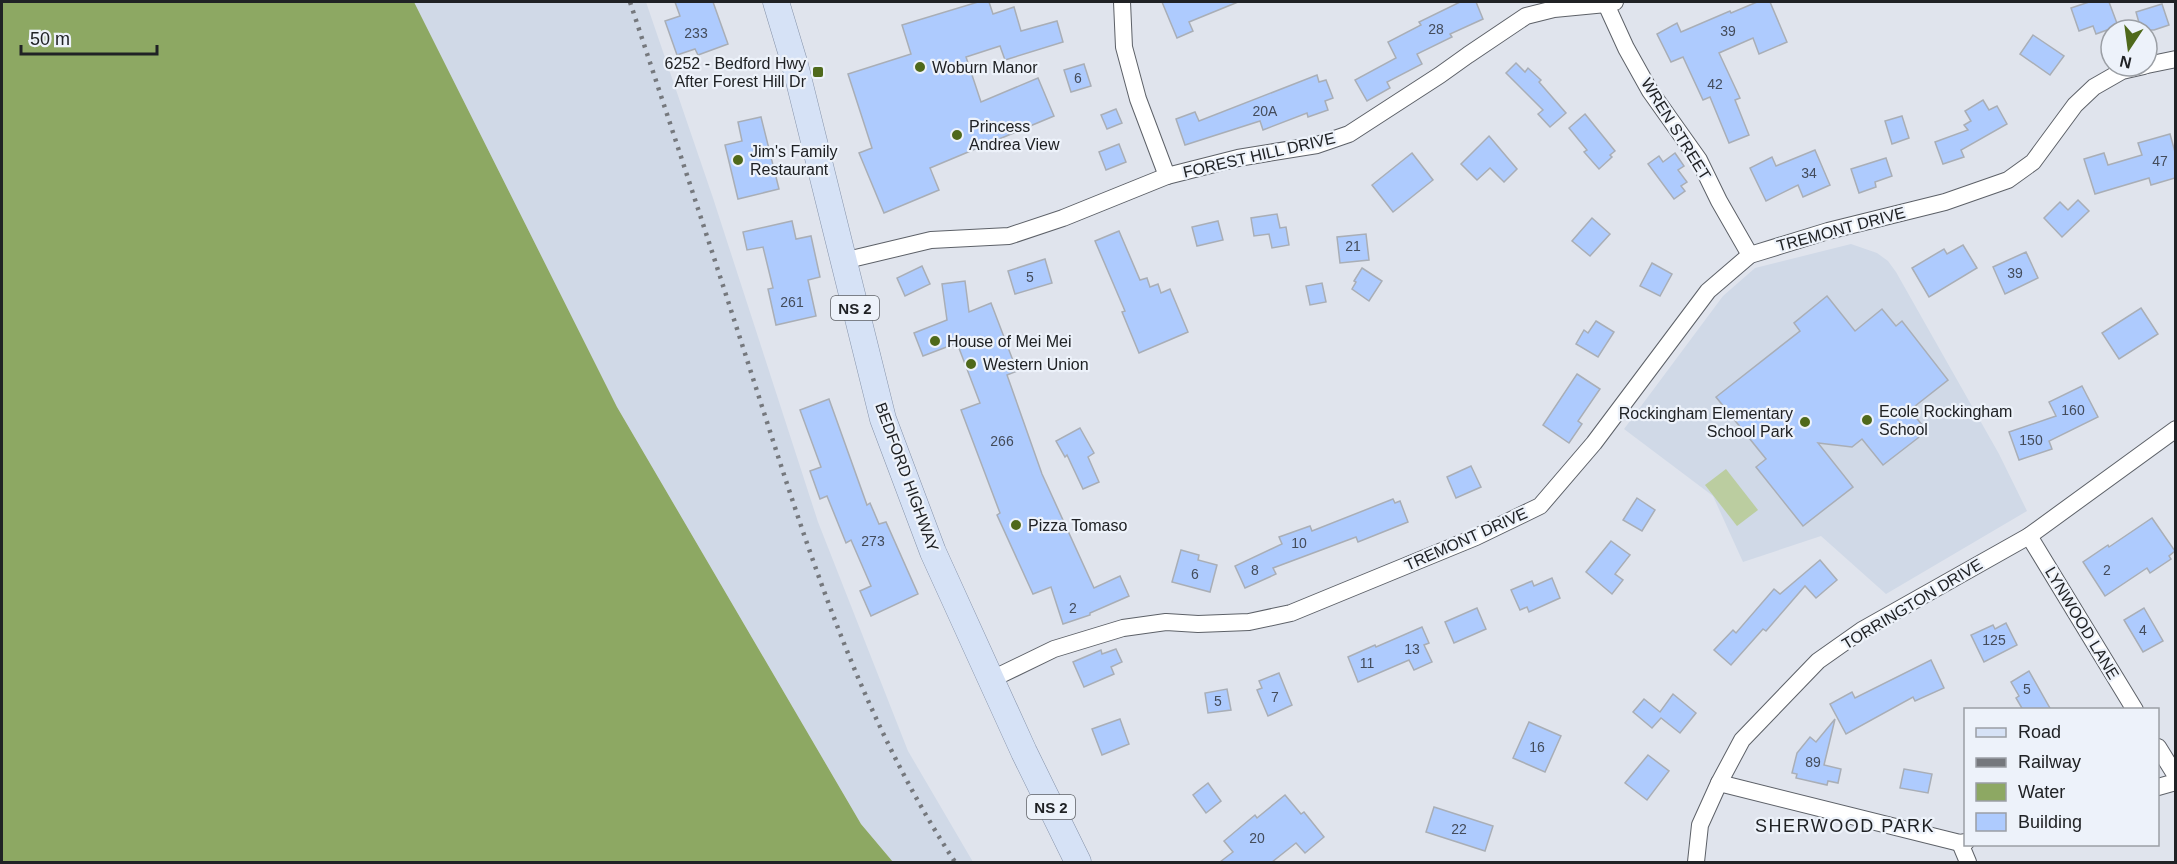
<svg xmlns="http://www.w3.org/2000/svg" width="2177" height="864" font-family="Helvetica,sans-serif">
  <rect width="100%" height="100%" fill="#e0e4ed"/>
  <!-- built -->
  <g fill="#d0d9e7">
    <polygon points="414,2 646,2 713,198 818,522 908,751 973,862 893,862 861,824 617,407"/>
    <polygon points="1851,244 1877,253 1888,261 1896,272 1999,454 2027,511 1886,594 1821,536 1743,562 1713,496 1624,429 1723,296 1755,268"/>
  </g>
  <!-- green -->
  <polygon fill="#bbcda0" points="1726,469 1758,510 1737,526 1705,485"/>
  <!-- water -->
  <polygon fill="#8da863" points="2,2 414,2 617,407 861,824 893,862 2,862"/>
  <!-- building -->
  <g fill="#aecbfe" stroke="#a9aeb6" stroke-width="1.5">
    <polygon points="675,2 713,2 728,44 698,55 695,49 677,55 665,21 680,16"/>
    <polygon points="978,2 989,2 993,14 1014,7 1021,31 1057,21 1063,42 1005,60 1000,46 966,57 981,102 1038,78 1054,116 930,168 939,190 884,213 859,153 872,148 848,74 911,54 902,25"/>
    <polygon points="1162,2 1238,2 1189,22 1193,31 1177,38"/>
    <polygon points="1460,2 1476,2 1483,19 1450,34 1452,37 1417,54 1422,64 1387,82 1390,88 1367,101 1355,80 1396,58 1388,42 1421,25 1419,22"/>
    <polygon points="1757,2 1770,2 1787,42 1759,54 1753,38 1719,53 1740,98 1735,100 1749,135 1729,143 1710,97 1703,100 1683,57 1671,62 1657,34 1677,23 1681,32 1730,11 1731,13"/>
    <polygon points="2089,2 2109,2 2118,26 2096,34 2093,26 2079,31 2071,8"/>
    <polygon points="2162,4 2169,25 2154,30 2141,30 2136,12"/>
    <polygon points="2033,35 2064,56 2050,75 2020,54"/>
    <polygon points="1516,63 1525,72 1528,68 1541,80 1539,82 1566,113 1550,127 1538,114 1543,110 1506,73"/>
    <polygon points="1084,64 1091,86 1071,92 1064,70"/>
    <polygon points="1317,75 1319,82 1326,80 1333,98 1325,101 1328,110 1308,117 1307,113 1263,130 1260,121 1185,145 1176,119 1195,112 1199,121"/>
    <polygon points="1983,100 1989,110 1997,106 2007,124 1961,150 1964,157 1943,164 1935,142 1968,130 1964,125 1971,121 1965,111"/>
    <polygon points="1116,109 1122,123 1107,129 1101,115"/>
    <polygon points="1585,114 1615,151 1610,155 1612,157 1599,169 1584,152 1587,150 1569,128"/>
    <polygon points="1902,116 1909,138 1892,144 1885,121"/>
    <polygon points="761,117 779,189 738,199 725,145 742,141 738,122"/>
    <polygon points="2170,134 2175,152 2175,178 2151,185 2149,178 2095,194 2084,159 2104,153 2108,165 2142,155 2138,143"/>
    <polygon points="1489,136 1517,169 1504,182 1490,168 1477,180 1461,164"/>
    <polygon points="1119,144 1126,162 1106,170 1099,152"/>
    <polygon points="1815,150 1830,185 1803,197 1798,185 1766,201 1750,168 1772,157 1776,166"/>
    <polygon points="1412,153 1433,180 1393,212 1372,185"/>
    <polygon points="1675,153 1684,166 1678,170 1687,182 1681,186 1685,191 1674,199 1648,164 1659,156 1663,162"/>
    <polygon points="1886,158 1892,176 1875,182 1876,187 1859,193 1851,169"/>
    <polygon points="2078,200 2089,211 2062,237 2044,218 2060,202 2068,210"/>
    <polygon points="1277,214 1280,228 1286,227 1289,245 1272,248 1269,234 1254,236 1251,218"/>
    <polygon points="1592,218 1610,234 1590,256 1572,241"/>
    <polygon points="792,221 796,239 811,236 820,277 808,280 816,316 776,325 768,289 773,288 763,247 747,250 743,232"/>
    <polygon points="1218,221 1223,240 1197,246 1192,227"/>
    <polygon points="1119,231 1140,280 1147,278 1150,287 1158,284 1161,293 1170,289 1188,332 1139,353 1122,312 1125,311 1095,241"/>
    <polygon points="1366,234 1369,260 1340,263 1337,237"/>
    <polygon points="1963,245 1977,268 1929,297 1912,268 1944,249 1947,254"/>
    <polygon points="2026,252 2038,278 2005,294 1993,267"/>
    <polygon points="1045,259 1052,283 1015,294 1008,271"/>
    <polygon points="1652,263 1672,274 1660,296 1640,286"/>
    <polygon points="922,266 930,284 905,296 897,278"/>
    <polygon points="1362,268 1382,281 1369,301 1352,289 1356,282 1354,281"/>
    <polygon points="965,281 969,312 991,303 1017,371 1007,375 1042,474 1094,588 1120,576 1129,596 1090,613 1090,615 1063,624 1051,587 1033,594 997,515 1000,513 961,410 980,403 957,343 923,356 914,333 947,320 942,284"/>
    <polygon points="1322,283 1326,302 1310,305 1306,286"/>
    <polygon points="1827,296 1855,331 1882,309 1896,326 1902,321 1948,380 1910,410 1927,431 1883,465 1862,439 1852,447 1818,443 1853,487 1803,526 1756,467 1766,459 1716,397 1800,331 1794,323"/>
    <polygon points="2141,308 2158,334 2119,359 2102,333"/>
    <polygon points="1596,321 1614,332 1598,357 1576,344 1584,330 1588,333"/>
    <polygon points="1577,374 1600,389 1578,421 1582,424 1569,443 1543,425"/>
    <polygon points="2082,386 2098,417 2049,441 2052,449 2019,460 2009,432 2056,416 2049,402"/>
    <polygon points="829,399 867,505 870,503 879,524 886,522 918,594 871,616 860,591 871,586 851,540 846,543 827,496 820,499 810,471 821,467 800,410"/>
    <polygon points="1080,428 1094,453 1088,457 1099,482 1083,489 1067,455 1065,457 1056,441"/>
    <polygon points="1471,466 1481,487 1456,498 1447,477"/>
    <polygon points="1637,498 1655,510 1642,531 1623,520"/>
    <polygon points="1393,499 1395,503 1400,501 1408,522 1358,542 1356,537 1273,568 1276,574 1245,588 1235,566 1282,544 1279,537 1310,526 1312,531"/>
    <polygon points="2152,518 2175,551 2169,556 2171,559 2150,573 2147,568 2105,596 2083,562 2108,545 2109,547"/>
    <polygon points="1611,541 1630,555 1615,574 1623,580 1612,594 1586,572"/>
    <polygon points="1181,550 1199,555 1198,560 1217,565 1210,592 1172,582"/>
    <polygon points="1820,560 1837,580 1816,598 1805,586 1766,631 1763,629 1731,665 1714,650 1733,630 1736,633 1774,589 1780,594"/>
    <polygon points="1552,578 1560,598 1529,612 1527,607 1520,610 1511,590 1532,581 1534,586"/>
    <polygon points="1477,608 1486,629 1454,643 1445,622"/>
    <polygon points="2144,608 2163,641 2143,652 2124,620"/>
    <polygon points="2006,623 2017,645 1984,662 1971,635 1993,625 1995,629"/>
    <polygon points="1422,627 1429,643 1424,645 1432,662 1414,670 1409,660 1358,682 1348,657 1375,645 1376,647"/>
    <polygon points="1116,649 1122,662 1111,667 1114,674 1084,687 1073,662 1101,650 1102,654"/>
    <polygon points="1931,660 1944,688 1915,701 1913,697 1846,734 1830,704 1852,692 1855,698"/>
    <polygon points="2029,671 2051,710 2023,710 2016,698 2019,696 2011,682"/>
    <polygon points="1279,673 1292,705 1268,716 1257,690 1262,688 1259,681"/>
    <polygon points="1227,689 1231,710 1208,713 1205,693"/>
    <polygon points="1673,694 1696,713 1680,733 1661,718 1652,728 1633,712 1644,699 1660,712"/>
    <polygon points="1120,719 1129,744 1102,755 1092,729"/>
    <polygon points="1835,719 1824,765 1841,769 1838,783 1828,781 1827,785 1796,778 1797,774 1792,773 1797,753 1810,737 1816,742"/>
    <polygon points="1529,722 1561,736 1545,772 1513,758"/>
    <polygon points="1648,755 1669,771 1647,800 1625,783"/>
    <polygon points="1904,769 1932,774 1928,793 1900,788"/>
    <polygon points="1208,783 1221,801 1206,813 1193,795"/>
    <polygon points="1285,795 1301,814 1304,812 1324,837 1305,853 1296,843 1272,862 1220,862 1233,852 1224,841 1255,815 1257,818"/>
    <polygon points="1434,807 1493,826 1485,851 1426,832"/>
  </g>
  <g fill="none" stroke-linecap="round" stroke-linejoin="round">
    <defs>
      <g id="street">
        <polyline points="1122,2 1124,47 1138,99 1167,176"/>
        <polyline points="1605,2 1626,48 1650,91 1699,160 1719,201 1750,255"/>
        <polyline points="2147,65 2176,59"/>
        <polyline points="843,261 931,240 1009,236 1063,218 1167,176 1238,158 1317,145 1349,134 1440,75 1468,55 1526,16 1554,9 1606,4 1615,2"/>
        <polyline points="2029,536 2135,710"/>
        <polyline points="992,679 1054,649 1123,628 1166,622 1198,624 1249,622 1291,613 1476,537 1540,506 1594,443 1708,291 1750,255 1828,231 1945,202 2008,180 2033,162 2075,105 2094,87 2122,71 2144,66"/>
        <polyline points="2158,747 2176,776"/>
        <polyline points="1719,783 1960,843 1966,842"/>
        <polyline points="2158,787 2176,782"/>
        <polyline points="1960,843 1968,862"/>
        <polyline points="1696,862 1700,825 1719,783 1742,740 1818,661 1862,630 2029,536 2176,429"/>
      </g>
      <polyline id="primary" points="776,2 795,65 883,419 933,552 1024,752 1078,862"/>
    </defs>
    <!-- street casing -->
    <use href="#street" stroke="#5d6168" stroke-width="18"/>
    <!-- primary casing -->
    <use href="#primary" stroke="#8592a9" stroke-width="27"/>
    <!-- street -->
    <use href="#street" stroke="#fff" stroke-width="16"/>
    <!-- primary -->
    <use href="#primary" stroke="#d6e2f6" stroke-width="26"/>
    <!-- rail -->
    <path stroke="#75787d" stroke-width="4.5" stroke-dasharray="3 6" stroke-linecap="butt" d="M630,2C673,132 716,263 758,394C810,556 861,719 955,862"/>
  </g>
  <!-- markers -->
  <g fill="#4f691b" stroke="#edf2fa" stroke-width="2">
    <circle cx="920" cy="67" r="6"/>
    <rect x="812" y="66" width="12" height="12" rx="3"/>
    <circle cx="957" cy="135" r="6"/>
    <circle cx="738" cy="160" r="6"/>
    <circle cx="935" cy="341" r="6"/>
    <circle cx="971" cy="364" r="6"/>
    <circle cx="1867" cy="420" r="6"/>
    <circle cx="1805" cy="422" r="6"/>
    <circle cx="1016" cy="525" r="6"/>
  </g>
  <g text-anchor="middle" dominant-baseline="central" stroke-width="4.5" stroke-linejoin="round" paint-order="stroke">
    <!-- number labels -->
    <g font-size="14" fill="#444c5b">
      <text x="1436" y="29">28</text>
      <text x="1728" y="31">39</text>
      <text x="696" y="33">233</text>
      <text x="1078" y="78">6</text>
      <text x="1715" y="84">42</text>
      <text x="1265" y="111">20A</text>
      <text x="2160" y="161">47</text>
      <text x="1809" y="173">34</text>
      <text x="1353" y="246">21</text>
      <text x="2015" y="273">39</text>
      <text x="1030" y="277">5</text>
      <text x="792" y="302">261</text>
      <text x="2073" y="410">160</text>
      <text x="2031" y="440">150</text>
      <text x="1002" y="441">266</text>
      <text x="873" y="541">273</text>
      <text x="1299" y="543">10</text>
      <text x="1255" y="570">8</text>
      <text x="2107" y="570">2</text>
      <text x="1195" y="574">6</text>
      <text x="1073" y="608">2</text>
      <text x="2143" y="630">4</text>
      <text x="1994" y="640">125</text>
      <text x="1412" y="649">13</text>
      <text x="1367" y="663">11</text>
      <text x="2027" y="689">5</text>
      <text x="1275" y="697">7</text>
      <text x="1218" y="701">5</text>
      <text x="1537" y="747">16</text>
      <text x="1813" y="762">89</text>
      <text x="1459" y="829">22</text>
      <text x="1257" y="838">20</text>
    </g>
    <!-- shield labels -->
    <g fill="#edf2fa" stroke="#5e6065" stroke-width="1.5">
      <rect x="831" y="296" width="48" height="24" rx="4.5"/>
      <rect x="1027" y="795" width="48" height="24" rx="4.5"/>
    </g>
    <g font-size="15" font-weight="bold" fill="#202225">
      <text x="855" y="308">NS 2</text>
      <text x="1051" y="807">NS 2</text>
    </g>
    <!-- poi labels -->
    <g font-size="16" fill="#202225" stroke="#edf2fa" text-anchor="start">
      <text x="806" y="63" text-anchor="end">6252 - Bedford Hwy<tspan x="806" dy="18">After Forest Hill Dr</tspan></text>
      <text x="932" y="67">Woburn Manor</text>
      <text x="969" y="126">Princess<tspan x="969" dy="18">Andrea View</tspan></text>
      <text x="750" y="151">Jim's Family<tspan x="750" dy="18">Restaurant</tspan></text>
      <text x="947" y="341">House of Mei Mei</text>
      <text x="983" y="364">Western Union</text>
      <text x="1879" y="411">Ecole Rockingham<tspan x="1879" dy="18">School</tspan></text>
      <text x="1793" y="413" text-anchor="end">Rockingham Elementary<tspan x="1793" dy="18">School Park</tspan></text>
      <text x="1028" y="525">Pizza Tomaso</text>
    </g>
    <!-- street labels -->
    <g font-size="16" fill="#202225" stroke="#edf2fa">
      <text transform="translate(1676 129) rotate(58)">WREN STREET</text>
      <text transform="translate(1259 155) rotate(-13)">FOREST HILL DRIVE</text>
      <text transform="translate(1841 229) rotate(-15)">TREMONT DRIVE</text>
      <text transform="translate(907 477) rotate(70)">BEDFORD HIGHWAY</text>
      <text transform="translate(1466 539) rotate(-24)">TREMONT DRIVE</text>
      <text transform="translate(1912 604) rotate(-31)">TORRINGTON DRIVE</text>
      <text transform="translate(2082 623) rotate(59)">LYNWOOD LANE</text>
    </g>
    <!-- neighbourhood labels -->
    <g font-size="18" letter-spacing="1.5" fill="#202225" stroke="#edf2fa">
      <text x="1845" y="826">SHERWOOD PARK</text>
    </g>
  </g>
  <!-- border -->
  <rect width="2177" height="864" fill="none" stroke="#202225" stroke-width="6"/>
  <!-- legend -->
  <rect x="1964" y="708" width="195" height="138" fill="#edf2fa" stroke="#9b9fa5" stroke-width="1.5"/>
  <rect x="1976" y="728" width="30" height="9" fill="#d6e2f6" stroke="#9b9fa5" stroke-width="1.5"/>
  <text x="2018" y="738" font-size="18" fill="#202225">Road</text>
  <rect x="1976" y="758" width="30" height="9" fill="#75787d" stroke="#9b9fa5" stroke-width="1.5"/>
  <text x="2018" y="768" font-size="18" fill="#202225">Railway</text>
  <rect x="1976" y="783" width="30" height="18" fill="#8da863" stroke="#9b9fa5" stroke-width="1.5"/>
  <text x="2018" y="798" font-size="18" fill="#202225">Water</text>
  <rect x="1976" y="813" width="30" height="18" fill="#aecbfe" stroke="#9b9fa5" stroke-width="1.5"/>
  <text x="2018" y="828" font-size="18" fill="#202225">Building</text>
  <!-- north arrow -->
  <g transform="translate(2129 48) rotate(193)"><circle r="28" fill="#edf2fa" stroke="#9b9fa5" stroke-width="1.5"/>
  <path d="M0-4.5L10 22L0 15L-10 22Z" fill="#4f691b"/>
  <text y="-9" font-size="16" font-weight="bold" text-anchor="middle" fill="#202225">N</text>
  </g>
  <!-- scale -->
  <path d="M21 45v9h136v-9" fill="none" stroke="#202225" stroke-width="3"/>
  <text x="30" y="45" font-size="18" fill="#202225" stroke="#edf2fa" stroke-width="4.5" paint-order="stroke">50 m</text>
</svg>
